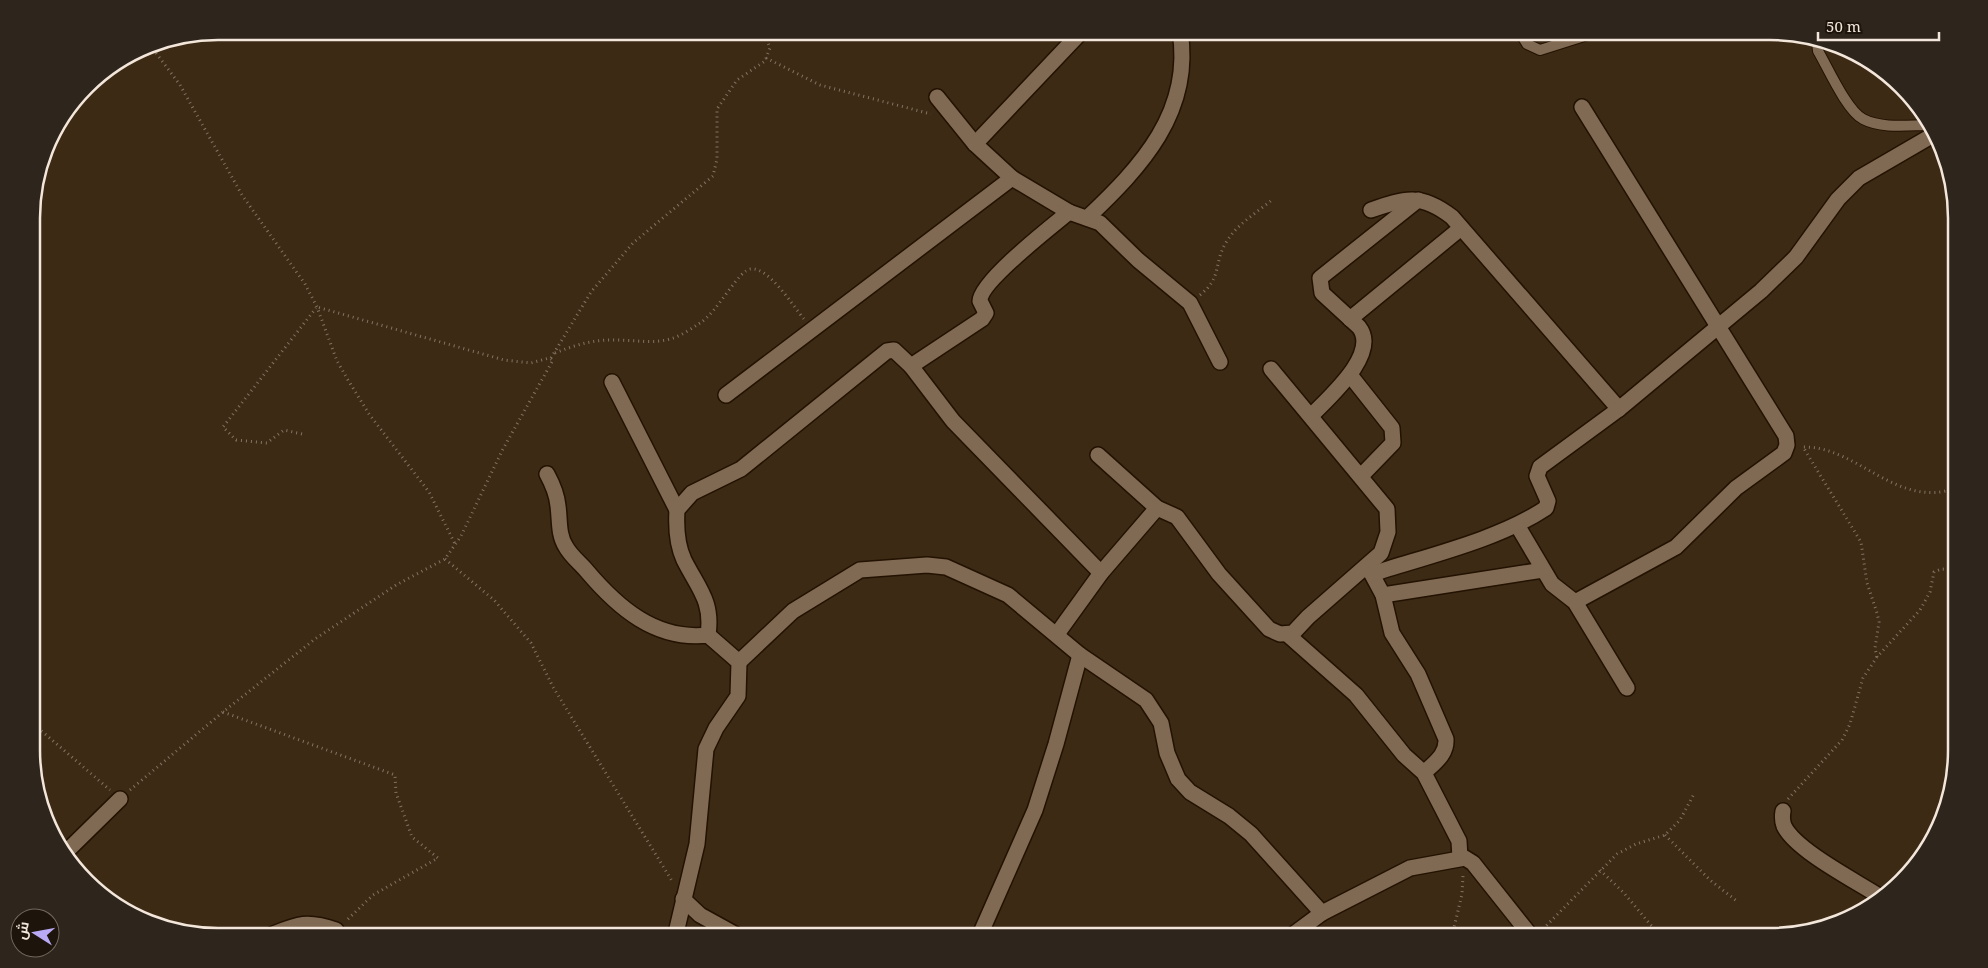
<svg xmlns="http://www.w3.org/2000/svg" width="1988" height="968" font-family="'Noto Serif',Cairo,serif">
  <rect width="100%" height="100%" fill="#3c2a15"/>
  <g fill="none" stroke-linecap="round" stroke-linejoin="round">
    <defs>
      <g id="lane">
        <polyline points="1519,31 1527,44 1540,50 1600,31"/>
        <path d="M1817,42L1818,51C1828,68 1847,111 1863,119C1882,129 1909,125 1929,125"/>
      </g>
      <g id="street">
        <polyline points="937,97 975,144 1012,178 1069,212 1100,223 1138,260 1190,303 1220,362"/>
        <polyline points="975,144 1082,31"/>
        <path d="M1371,210C1405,198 1421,193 1452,217L1619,409"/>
        <path d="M1087,218C1141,167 1193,112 1180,31"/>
        <polyline points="1350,319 1461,228"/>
        <polyline points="911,366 953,421 1101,573"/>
        <polyline points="1350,375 1392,428 1393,443 1361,476"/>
        <polyline points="612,382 677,510"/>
        <polyline points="726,395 1012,178"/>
        <path d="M1311,416C1328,398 1380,354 1359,327L1322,293L1320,278L1418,200"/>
        <polyline points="1098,455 1157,508 1177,517 1219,574 1269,629 1280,634 1293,633 1308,617 1381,553 1388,532 1387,509 1271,369"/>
        <path d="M547,474C553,485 557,495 558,506C560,520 558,535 566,547C571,556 580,563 586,570C618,608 656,641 708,635L739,662L738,696L716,728L706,749L697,844L675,937"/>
        <polyline points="1517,525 1552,584 1575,602 1627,688"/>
        <path d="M1368,567L1383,595L1392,633L1418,674L1446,739C1447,755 1434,763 1424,773"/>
        <path d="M1372,574C1427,556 1498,540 1546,508L1548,501L1537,476L1540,467L1619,409L1761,291L1796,257L1838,199L1859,178L1933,135"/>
        <polyline points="1383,595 1543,570"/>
        <polyline points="1575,602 1676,547 1736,488 1784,453 1787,445 1786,436 1582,107"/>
        <polyline points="1057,634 1101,573 1157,508"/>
        <polyline points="1287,634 1356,695 1404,755 1424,773 1459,841 1460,858"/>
        <path d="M708,635C713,601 698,588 684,560C677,545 676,526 677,510L692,493L741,469L887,351L894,350L911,366L982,319L986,313L980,301C980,282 1052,226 1069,212"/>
        <polyline points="739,662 793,611 860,570 927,565 946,567 1008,595 1080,655 1146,700 1161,723 1167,753 1178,779 1190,792 1229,816 1251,834 1322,913 1410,868 1465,858 1473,863 1531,936"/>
        <path d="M1783,811C1782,817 1782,821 1784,826C1796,851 1858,882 1882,898"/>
        <polyline points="64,854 120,799"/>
        <polyline points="683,899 700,915 740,937"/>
        <polyline points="1291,936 1322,913"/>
        <path d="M266,937C296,925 304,919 336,930L334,937"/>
        <polyline points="979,937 1035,810 1056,744 1080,655"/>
      </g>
    </defs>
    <!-- lane casing -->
    <use href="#lane" stroke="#231201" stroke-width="12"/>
    <!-- street casing -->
    <use href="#street" stroke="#231201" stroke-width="18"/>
    <!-- path -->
    <g stroke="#847463" stroke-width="3" stroke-dasharray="1 4" stroke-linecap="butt">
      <polyline points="150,45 180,85 242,195 305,284 317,307 337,361 348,380 369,414 429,492 455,544"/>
      <polyline points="766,58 820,85 931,114"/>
      <path d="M1200,295C1223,277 1213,262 1227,241C1237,224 1258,212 1273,199"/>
      <path d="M555,353C575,345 595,339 617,340C635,340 653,344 670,339C681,336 691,329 700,323C717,313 739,269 751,269C769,267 793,306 804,319"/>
      <polyline points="551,358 591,292 633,243 713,176 717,159 717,109 737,80 765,61 770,48 763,31"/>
      <polyline points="302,434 284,430 267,443 236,440 223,427 316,308"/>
      <polyline points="445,559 494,600 531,643 553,687 672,881"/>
      <path d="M1877,657L1875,648L1879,622L1877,613L1867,583L1861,542L1803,447C1858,446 1897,510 1956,488"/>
      <polyline points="223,712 395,775 396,793 412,837 438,858 373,895 346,921"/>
      <polyline points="33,726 37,727 110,790"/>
      <polyline points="130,790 223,712 315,639 396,585 445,559 461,536 503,449 553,360 549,358 531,363 504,360 317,307"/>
      <polyline points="1788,799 1842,740 1850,724 1863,678 1877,657 1920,610 1930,592 1934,572 1941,569 1956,570"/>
      <polyline points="1665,835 1710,880 1738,902"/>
      <polyline points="1600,870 1624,893 1660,936"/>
      <polyline points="1543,929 1617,854 1636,844 1665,835 1680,820 1694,794"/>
      <polyline points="1452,936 1462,894 1463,876"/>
    </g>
    <!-- lane -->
    <use href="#lane" stroke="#806a54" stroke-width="10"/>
    <!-- street -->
    <use href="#street" stroke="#806a54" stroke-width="15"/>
  </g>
  <!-- crop -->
  <path d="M0 0H1988V968H0ZM218 40H1770A178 178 0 0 1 1948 218V750A178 178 0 0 1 1770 928H218A178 178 0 0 1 40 750V218A178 178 0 0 1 218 40Z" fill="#2e251c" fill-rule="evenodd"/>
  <path fill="none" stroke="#f3e6da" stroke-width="2.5" d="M218 40H1770A178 178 0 0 1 1948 218V750A178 178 0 0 1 1770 928H218A178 178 0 0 1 40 750V218A178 178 0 0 1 218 40Z"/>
  <!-- north arrow -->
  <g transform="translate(35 933) rotate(281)"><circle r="24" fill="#1d140c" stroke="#73685e"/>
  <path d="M0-4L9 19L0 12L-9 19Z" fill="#baaaf6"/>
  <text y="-8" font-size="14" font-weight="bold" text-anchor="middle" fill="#f3e6da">ش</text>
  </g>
  <!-- scale -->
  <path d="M1818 32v8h121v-8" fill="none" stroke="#f3e6da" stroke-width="2.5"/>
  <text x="1826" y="32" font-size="15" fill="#f3e6da" stroke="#1d140c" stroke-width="4" paint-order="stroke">50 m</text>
</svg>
